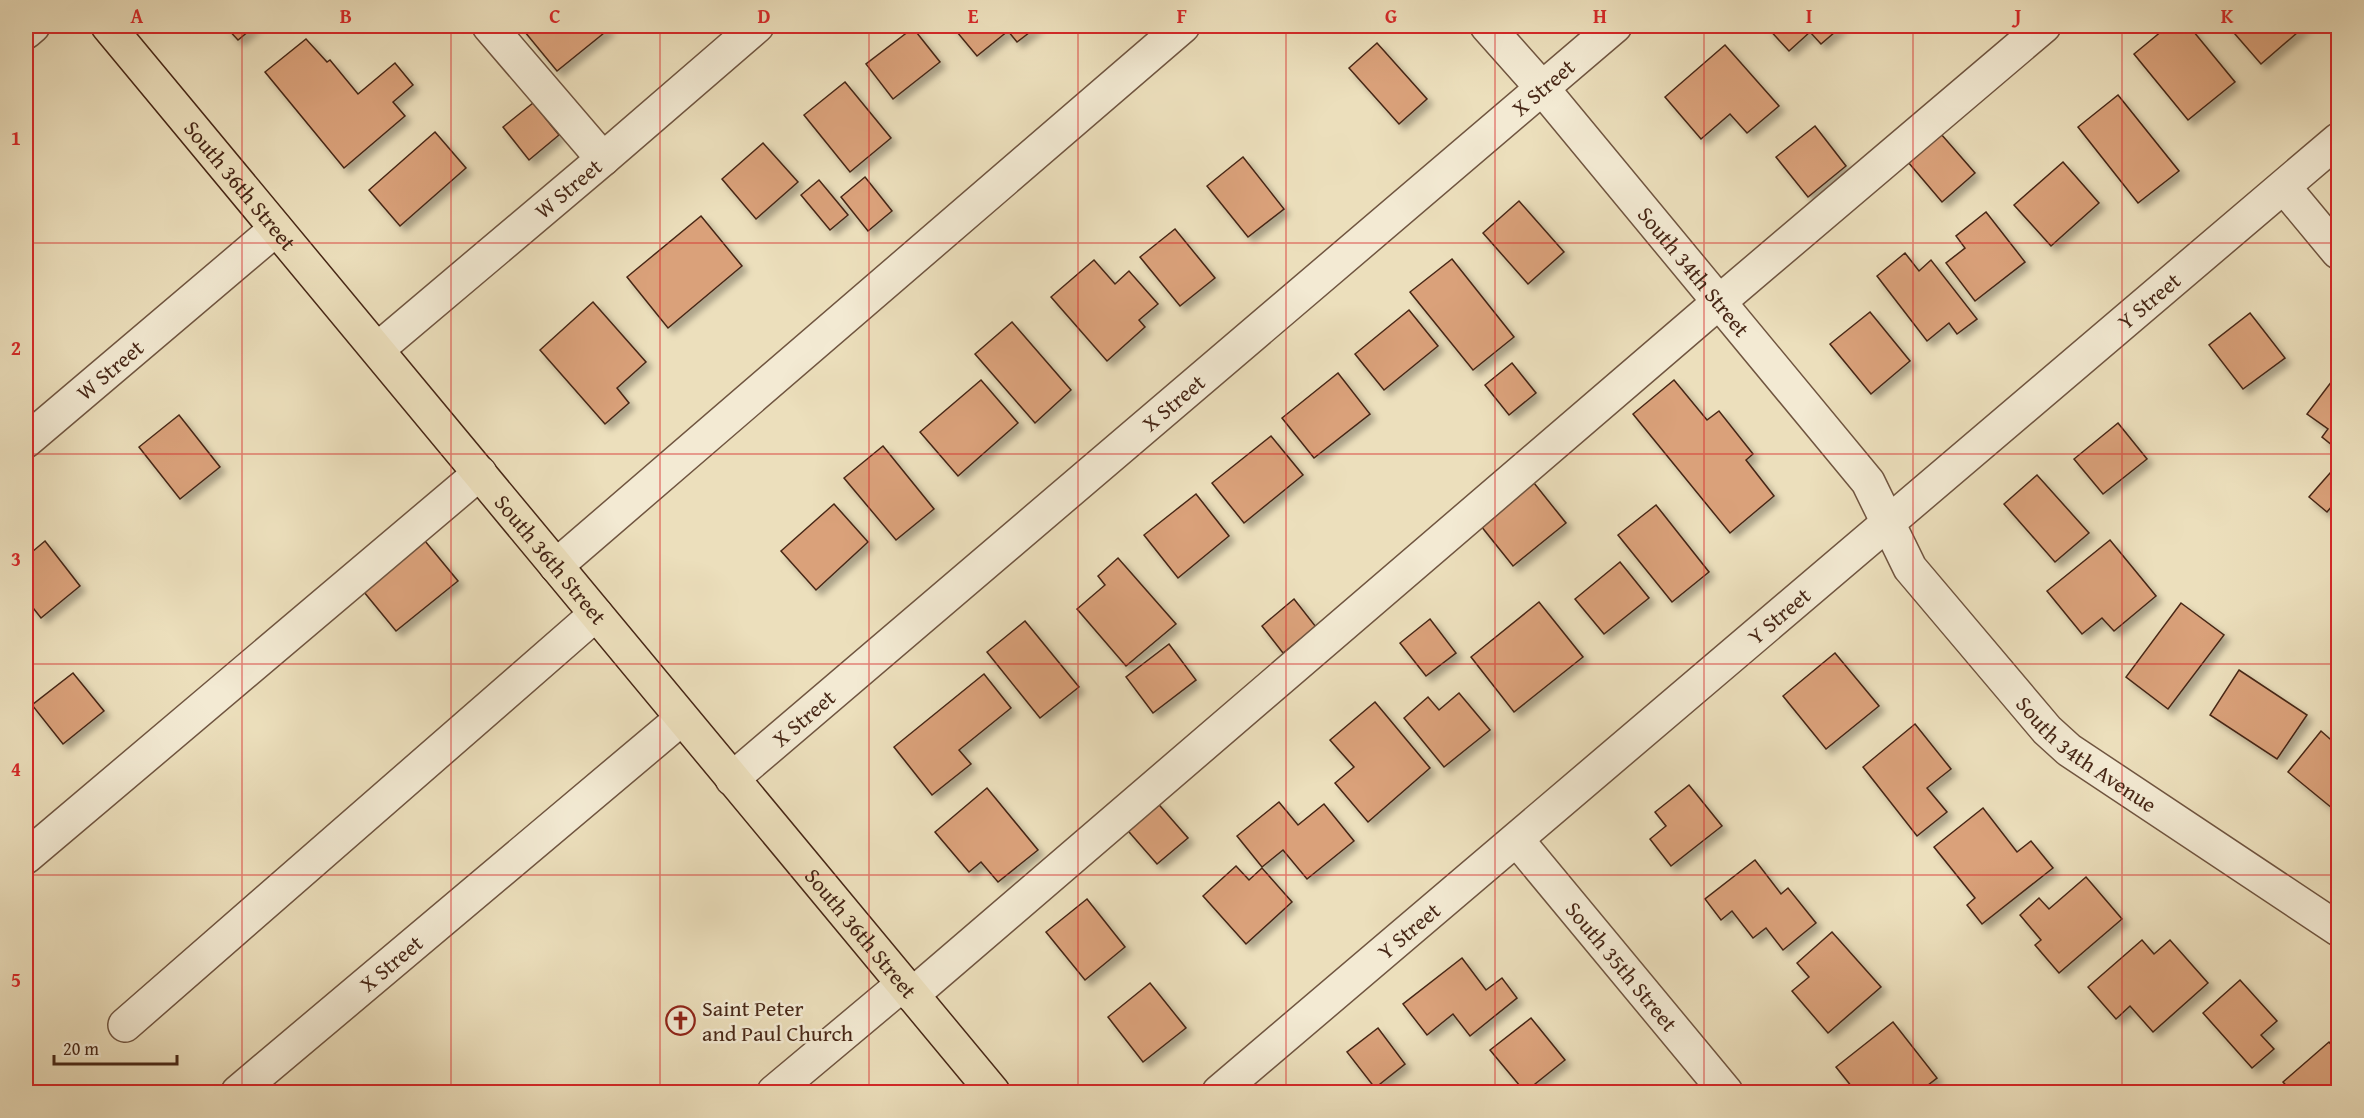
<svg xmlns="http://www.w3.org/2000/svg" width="2364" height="1118" font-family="'Gentium Book Plus',serif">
  <defs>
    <filter id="shadow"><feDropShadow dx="5.5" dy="5.5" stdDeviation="3" flood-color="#0004"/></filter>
  </defs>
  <rect width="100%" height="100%" fill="#ecdfbc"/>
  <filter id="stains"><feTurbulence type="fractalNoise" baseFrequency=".00333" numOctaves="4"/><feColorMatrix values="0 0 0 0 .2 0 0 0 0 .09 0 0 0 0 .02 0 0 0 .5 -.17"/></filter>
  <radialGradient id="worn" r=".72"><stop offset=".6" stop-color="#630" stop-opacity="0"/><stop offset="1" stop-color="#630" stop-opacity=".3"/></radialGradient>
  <!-- building -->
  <g fill="#daa17a" stroke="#472716" stroke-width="1.5" filter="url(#shadow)">
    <polygon points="225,26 255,26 238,40"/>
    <polygon points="520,26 606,26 609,29 557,71"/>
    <polygon points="952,26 1038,26 1017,42 1008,31 977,56"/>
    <polygon points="1766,26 1842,26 1821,44 1810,32 1789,51"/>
    <polygon points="2168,26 2189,26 2235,82 2188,120 2134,54"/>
    <polygon points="2228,26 2305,26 2261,64"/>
    <polygon points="913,28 940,62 893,99 866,64"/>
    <polygon points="306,39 327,62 330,60 358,94 395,63 413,85 393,102 405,116 344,168 265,72"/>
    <polygon points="1377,43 1427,99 1399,124 1349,68"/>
    <polygon points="1725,45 1779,106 1747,133 1730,114 1701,139 1665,97"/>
    <polygon points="845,82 891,138 850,172 804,115"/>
    <polygon points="2118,95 2179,171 2138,203 2078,127"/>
    <polygon points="533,103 559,135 529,160 503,127"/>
    <polygon points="1815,126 1846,166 1808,197 1776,157"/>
    <polygon points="435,132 466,168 400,226 369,190"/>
    <polygon points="1941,134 1975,173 1942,202 1908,162"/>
    <polygon points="763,143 798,182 756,219 722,179"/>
    <polygon points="1243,157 1284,209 1248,237 1207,186"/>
    <polygon points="2063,162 2099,203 2051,246 2014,205"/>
    <polygon points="865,177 892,211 868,231 841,197"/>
    <polygon points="819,180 848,215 830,230 801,195"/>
    <polygon points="1519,201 1564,252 1528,284 1483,233"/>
    <polygon points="1986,212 2025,262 1975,301 1946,263 1965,248 1956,236"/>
    <polygon points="701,216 742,266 668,328 627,277"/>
    <polygon points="1175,229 1215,278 1180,306 1140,257"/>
    <polygon points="1905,253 1919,271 1931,260 1977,319 1957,334 1949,323 1927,341 1877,276"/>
    <polygon points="1452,259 1514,337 1473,370 1410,292"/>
    <polygon points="1094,260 1115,284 1129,271 1158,304 1139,320 1145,327 1107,361 1051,297"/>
    <polygon points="593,302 646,362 617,388 629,403 605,424 540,350"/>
    <polygon points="1409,310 1438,346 1384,390 1355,354"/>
    <polygon points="1870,312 1910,361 1871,394 1830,344"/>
    <polygon points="2250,313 2285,358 2243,389 2209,345"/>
    <polygon points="1012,322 1071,390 1035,423 975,354"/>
    <polygon points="1512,363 1536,393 1509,415 1485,385"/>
    <polygon points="1338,373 1370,414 1314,458 1282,418"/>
    <polygon points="2338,373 2338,450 2322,437 2328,429 2307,414"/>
    <polygon points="981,380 1018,423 958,476 920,432"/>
    <polygon points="1674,380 1707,420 1719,411 1753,454 1746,460 1774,496 1730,533 1633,414"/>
    <polygon points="179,415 220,467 180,499 139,447"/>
    <polygon points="2118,423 2147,459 2103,494 2074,459"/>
    <polygon points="1271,436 1303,475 1244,523 1212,483"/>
    <polygon points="883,446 934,509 896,540 844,478"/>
    <polygon points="2338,464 2338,499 2327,512 2309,497"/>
    <polygon points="2037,475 2089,533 2055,562 2004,504"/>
    <polygon points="1534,483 1566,523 1513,566 1481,526"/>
    <polygon points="1196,494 1229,536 1178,578 1144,535"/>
    <polygon points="834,504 868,542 816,590 781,551"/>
    <polygon points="1656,505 1709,572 1672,602 1618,535"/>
    <polygon points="2110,540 2156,596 2114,631 2102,618 2082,634 2047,591"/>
    <polygon points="45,541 80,586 41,618 26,599 26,557"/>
    <polygon points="425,541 458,581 396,631 364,592"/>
    <polygon points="1118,558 1176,624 1126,666 1077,609 1105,585 1098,576"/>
    <polygon points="1620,562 1649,598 1604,634 1575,599"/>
    <polygon points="1294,599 1316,627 1283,653 1262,626"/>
    <polygon points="1539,602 1583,657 1514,712 1471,657"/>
    <polygon points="2181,603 2224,635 2168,709 2126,677"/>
    <polygon points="1430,619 1456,653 1426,676 1400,643"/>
    <polygon points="1025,621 1079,687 1040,718 987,652"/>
    <polygon points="1169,644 1196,680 1153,713 1126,677"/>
    <polygon points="1835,653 1879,706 1826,749 1783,696"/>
    <polygon points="2239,670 2307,715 2277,759 2210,715"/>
    <polygon points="73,673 104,711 63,744 32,705"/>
    <polygon points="984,674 1011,708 959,750 971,764 932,795 894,747"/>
    <polygon points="1459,693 1490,730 1444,767 1404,718 1428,697 1439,710"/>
    <polygon points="1375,702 1430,768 1368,822 1335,783 1354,767 1330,740"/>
    <polygon points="1915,724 1951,769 1927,788 1947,812 1917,836 1863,767"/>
    <polygon points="2321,731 2338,746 2338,813 2288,772"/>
    <polygon points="1689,785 1722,826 1671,866 1650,839 1666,826 1655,812"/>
    <polygon points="987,788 1038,850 998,882 981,862 969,872 935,832"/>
    <polygon points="1154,799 1188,838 1157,864 1123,825"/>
    <polygon points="1279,802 1298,825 1324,804 1354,841 1307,879 1283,850 1262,867 1237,836"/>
    <polygon points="1983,808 2017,852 2031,841 2053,868 1982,924 1967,905 1975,898 1934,847"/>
    <polygon points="1755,860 1781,894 1788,888 1816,923 1783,950 1766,928 1753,938 1732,911 1721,920 1705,899"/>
    <polygon points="1236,866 1249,880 1262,868 1292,902 1246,944 1203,896"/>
    <polygon points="2086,877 2122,919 2059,973 2035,945 2041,940 2020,915 2039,898 2049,909"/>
    <polygon points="1087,899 1125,947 1085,980 1046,932"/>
    <polygon points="1832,932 1881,987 1828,1033 1792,991 1809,977 1797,963"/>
    <polygon points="2142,940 2154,954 2170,940 2208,983 2153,1032 2130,1006 2116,1019 2088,987"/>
    <polygon points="1462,958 1486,990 1502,978 1517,998 1470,1036 1453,1014 1427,1035 1403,1004"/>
    <polygon points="2240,980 2277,1021 2261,1035 2274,1049 2252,1068 2203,1013"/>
    <polygon points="1150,983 1186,1028 1143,1062 1108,1017"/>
    <polygon points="1531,1018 1565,1060 1525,1092 1490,1050"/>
    <polygon points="1893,1022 1937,1078 1919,1092 1856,1092 1836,1067"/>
    <polygon points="1378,1028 1405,1064 1375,1088 1347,1052"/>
    <polygon points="2329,1042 2338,1053 2338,1092 2292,1092 2283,1082"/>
  </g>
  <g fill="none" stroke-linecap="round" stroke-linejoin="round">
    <defs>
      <g id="minor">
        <polyline points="489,26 603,159"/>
        <path id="s1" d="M1487,26L1542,88L1868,482L1910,568L2047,730L2069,750L2338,929"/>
        <polyline points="26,32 33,26"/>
        <polyline points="2284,187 2338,252"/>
        <path id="s2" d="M378,349L603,159L757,26"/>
        <path id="s3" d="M26,441L276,229"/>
        <polyline points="556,566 1183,26"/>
        <path id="s4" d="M732,779L1615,26"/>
        <path id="s5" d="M1517,840L1726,1092"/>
        <polyline points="26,857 480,473"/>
        <polyline points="912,995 1719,302 2044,26"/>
        <polyline points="125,1025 596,614"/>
        <path id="s6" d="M238,1092L681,719"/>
        <polyline points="774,1092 903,984"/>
        <path id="s7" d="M1219,1092L2338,140"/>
      </g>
      <g id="major">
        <path id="s8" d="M108,26L993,1092"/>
      </g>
    </defs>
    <!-- minor casing -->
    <use href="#minor" stroke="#705540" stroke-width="36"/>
    <!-- major casing -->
    <use href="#major" stroke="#472716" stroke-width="36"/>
    <!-- minor -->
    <use href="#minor" stroke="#f3ead3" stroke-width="33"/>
    <!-- major -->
    <use href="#major" stroke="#ecdfbc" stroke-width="33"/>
  </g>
  <!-- grid -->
  <path fill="none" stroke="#d62828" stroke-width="1.5" stroke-opacity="0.55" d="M242,26V1092M451,26V1092M660,26V1092M869,26V1092M1078,26V1092M1286,26V1092M1495,26V1092M1704,26V1092M1913,26V1092M2122,26V1092M26,243H2338M26,454H2338M26,664H2338M26,875H2338"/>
  <!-- icons -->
  <defs>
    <symbol id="church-ring" viewBox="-11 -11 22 22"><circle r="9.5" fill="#f3ead3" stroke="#8f2418" stroke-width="1.5"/><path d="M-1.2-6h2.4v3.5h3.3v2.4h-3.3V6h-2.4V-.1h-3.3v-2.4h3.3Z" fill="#8f2418"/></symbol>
  </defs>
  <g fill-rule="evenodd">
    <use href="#church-ring" x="664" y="1004" width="33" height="33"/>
  </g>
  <g text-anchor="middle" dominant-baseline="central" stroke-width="5" stroke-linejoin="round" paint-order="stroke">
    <!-- street labels -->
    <g font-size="22" fill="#472716" stroke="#f3ead3">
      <text stroke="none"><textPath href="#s4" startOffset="1066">X Street</textPath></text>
      <text stroke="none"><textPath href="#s8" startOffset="207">South 36th Street</textPath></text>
      <text stroke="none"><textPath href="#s2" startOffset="249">W Street</textPath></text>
      <text stroke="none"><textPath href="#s1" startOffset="321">South 34th Street</textPath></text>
      <text stroke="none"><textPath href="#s7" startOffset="1221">Y Street</textPath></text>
      <text stroke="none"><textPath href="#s3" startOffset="110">W Street</textPath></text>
      <text stroke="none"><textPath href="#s4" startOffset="580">X Street</textPath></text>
      <text stroke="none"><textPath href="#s8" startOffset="693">South 36th Street</textPath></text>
      <text stroke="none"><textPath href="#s7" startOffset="735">Y Street</textPath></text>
      <text stroke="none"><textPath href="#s4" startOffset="94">X Street</textPath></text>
      <text stroke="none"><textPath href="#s1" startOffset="948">South 34th Avenue</textPath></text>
      <text stroke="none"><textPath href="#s7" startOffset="249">Y Street</textPath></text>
      <text stroke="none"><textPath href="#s8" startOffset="1179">South 36th Street</textPath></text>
      <text stroke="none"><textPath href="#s6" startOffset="200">X Street</textPath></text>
      <text stroke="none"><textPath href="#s5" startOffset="164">South 35th Street</textPath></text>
    </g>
    <!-- poi labels -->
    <g font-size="22" fill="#472716" stroke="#f3ead3" text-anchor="start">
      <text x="702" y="1008">Saint Peter<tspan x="702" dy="25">and Paul Church</tspan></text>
    </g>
  </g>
  <!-- margin -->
  <rect width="2364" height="1118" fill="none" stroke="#ecdfbc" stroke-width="66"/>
  <!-- scale -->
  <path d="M54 1055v9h123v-9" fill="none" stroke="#472716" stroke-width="3"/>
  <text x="63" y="1055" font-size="18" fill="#472716" stroke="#f3ead3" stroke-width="4.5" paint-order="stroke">20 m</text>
  <rect x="33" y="33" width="2298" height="1052" fill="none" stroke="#d62828" stroke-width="2"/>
  <g font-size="20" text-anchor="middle" font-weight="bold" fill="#d62828">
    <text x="137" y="23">A</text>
    <text x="346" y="23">B</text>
    <text x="555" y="23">C</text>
    <text x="764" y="23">D</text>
    <text x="973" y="23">E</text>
    <text x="1182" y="23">F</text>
    <text x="1391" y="23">G</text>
    <text x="1600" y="23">H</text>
    <text x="1809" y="23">I</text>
    <text x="2018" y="23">J</text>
    <text x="2227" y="23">K</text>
    <text x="16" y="145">1</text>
    <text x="16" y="355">2</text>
    <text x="16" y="566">3</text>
    <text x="16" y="776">4</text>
    <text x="16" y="987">5</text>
  </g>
  <rect width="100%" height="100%" filter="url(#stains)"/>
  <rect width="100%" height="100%" fill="url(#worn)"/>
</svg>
